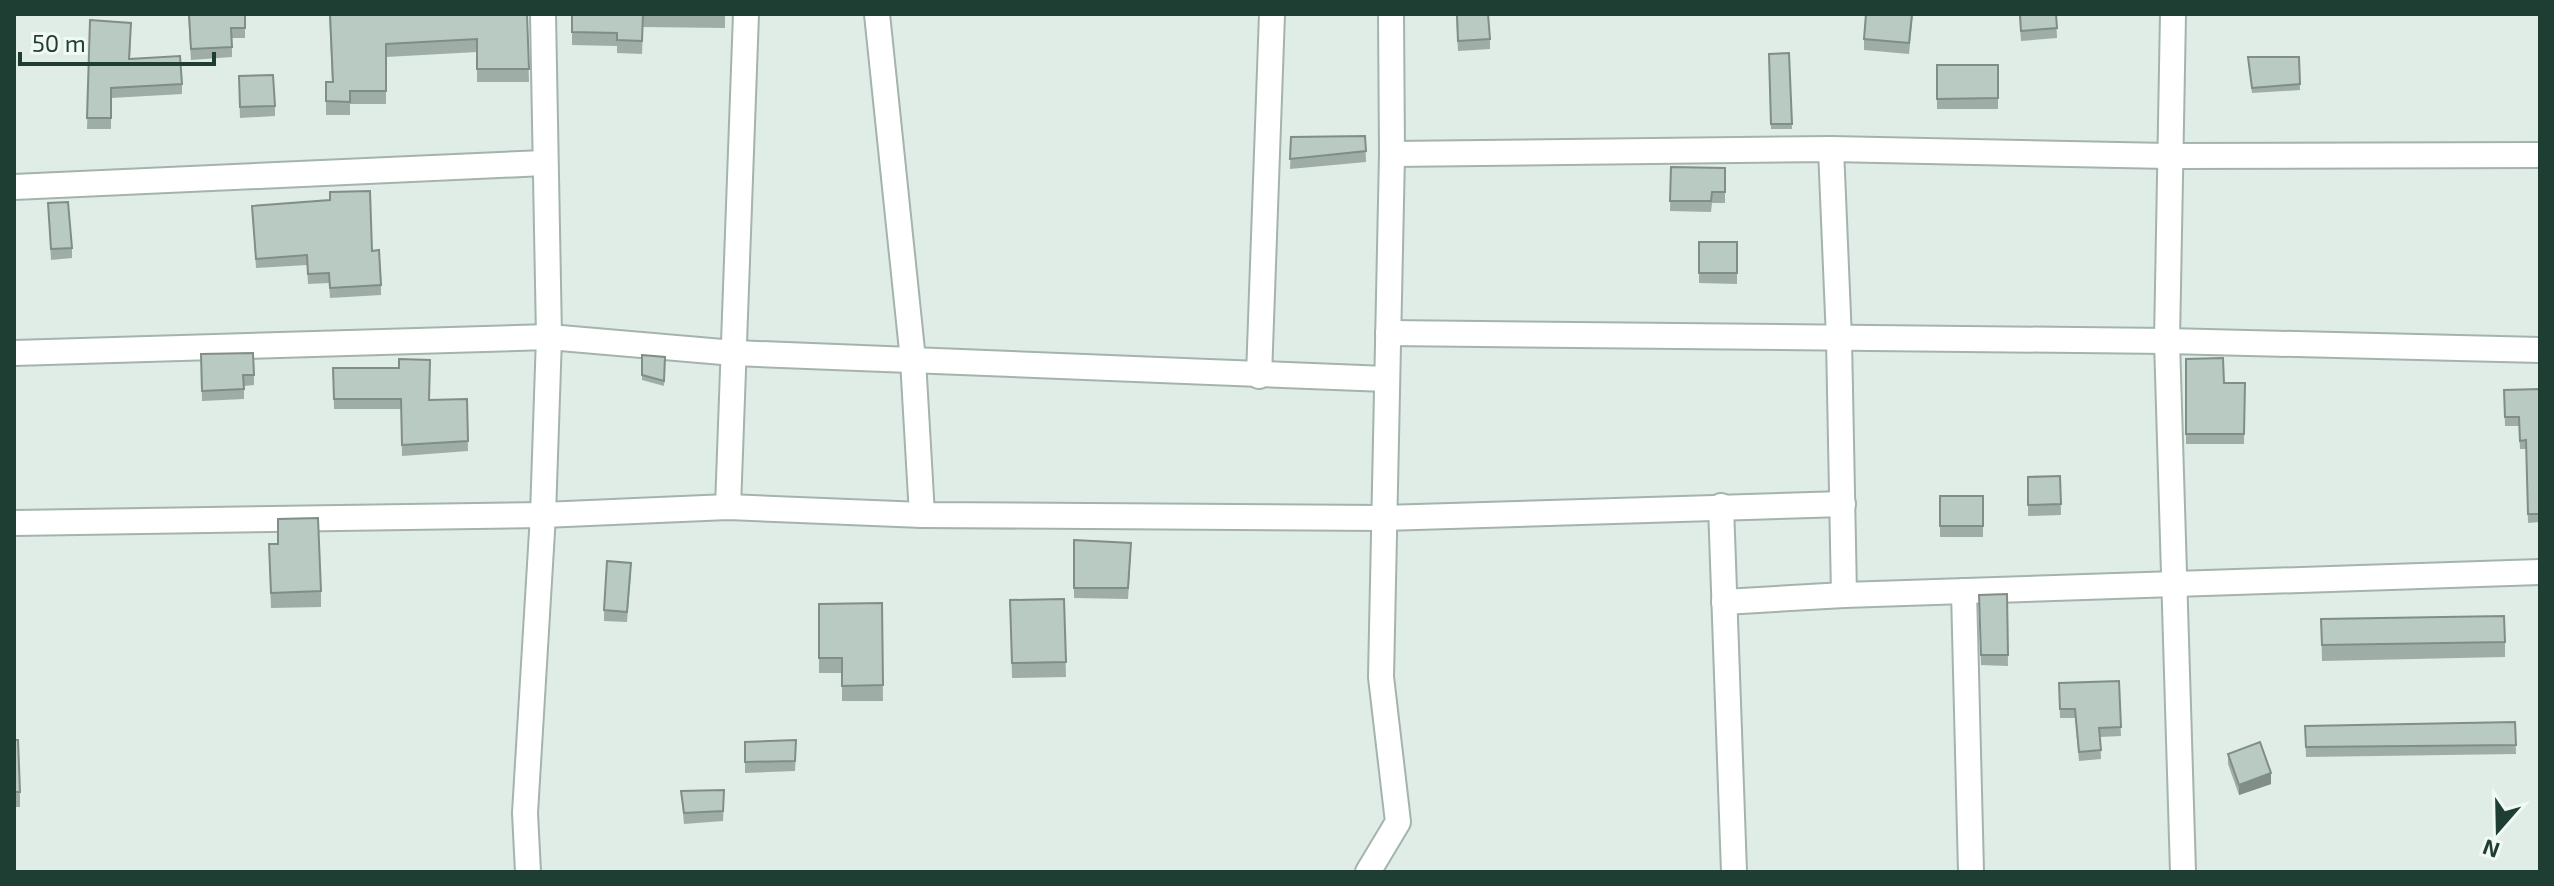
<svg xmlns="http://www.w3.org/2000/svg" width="2554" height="886" font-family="'Exo 2',sans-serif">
  <rect width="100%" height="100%" fill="#e0ece6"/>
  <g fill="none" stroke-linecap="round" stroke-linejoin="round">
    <defs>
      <g id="street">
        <polyline points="877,14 913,360 922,515"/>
        <polyline points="2173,14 2167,341 2183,872"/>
        <polyline points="1831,149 1839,339 1844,595"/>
        <polyline points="1392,154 1831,149 2168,156 2540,155"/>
        <polyline points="14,187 544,163"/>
        <polyline points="1388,333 2167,341 2540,350"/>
        <polyline points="14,353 549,337 734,353 1386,379"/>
        <polyline points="1259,376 1272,14"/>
        <polyline points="1721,506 1734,872"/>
        <polyline points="728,507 746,14"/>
        <polyline points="14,523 543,515 728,507 922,515 1383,518 1843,504"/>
        <polyline points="1964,591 1971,872"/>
        <polyline points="1724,602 1844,595 2540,572"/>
        <polyline points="528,872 525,813 543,515 549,337 543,14"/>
        <polyline points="1368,872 1398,822 1381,677 1392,154 1391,14"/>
      </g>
    </defs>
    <!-- street casing -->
    <use href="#street" stroke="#a2b4ad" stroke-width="28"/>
    <!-- street -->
    <use href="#street" stroke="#fff" stroke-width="24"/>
  </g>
  <!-- wall -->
  <g fill="#9eaea6">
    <polygon points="188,14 245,14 245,38 232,38 232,57 191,60"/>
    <polygon points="329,14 527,14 529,82 477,82 477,52 386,57 386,104 350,104 350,115 326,115 326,82 332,82"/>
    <polygon points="572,14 725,14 725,28 643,27 642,54 617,53 617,46 572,45"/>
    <polygon points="1456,14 1490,39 1490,49 1458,51"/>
    <polygon points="1913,14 1909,54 1864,50 1864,39"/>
    <polygon points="2019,14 2056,14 2057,38 2021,41"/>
    <polygon points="90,20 131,34 130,59 182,84 182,94 111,98 111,129 87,129"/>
    <polygon points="1789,53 1792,129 1771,129 1769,54"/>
    <polygon points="2248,57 2299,57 2300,90 2252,93"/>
    <rect x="1937" y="65" width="61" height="44"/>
    <polygon points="239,87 275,106 275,116 240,118"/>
    <polygon points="1365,136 1366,162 1290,169 1291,137"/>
    <polygon points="1671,167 1725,168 1725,203 1712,203 1711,212 1670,211"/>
    <polygon points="48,203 72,248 72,258 51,260"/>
    <polygon points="252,206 372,251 381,285 381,295 330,298 329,283 308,284 307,265 256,268"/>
    <polygon points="1699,242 1737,242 1737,284 1699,283"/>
    <polygon points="201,354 254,375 254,385 244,386 244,399 202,401"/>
    <polygon points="642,355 665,357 664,386 642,380"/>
    <polygon points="2186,359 2224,383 2245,383 2244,444 2186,444"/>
    <polygon points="333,368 429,400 467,399 468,451 402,456 401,409 334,409"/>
    <polygon points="2540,389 2540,522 2528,523 2526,449 2520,449 2519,426 2505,426 2504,390"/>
    <polygon points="2060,476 2061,515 2028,516 2028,477"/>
    <rect x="1940" y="496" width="43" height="41"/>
    <polygon points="1074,540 1131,553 1128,599 1074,598"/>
    <polygon points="278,544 321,591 321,607 271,608 269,559"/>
    <polygon points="631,573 627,622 604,621 604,610"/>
    <polygon points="2007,594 2008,666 1981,665 1979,595"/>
    <polygon points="1064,599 1066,677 1012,678 1010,600"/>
    <polygon points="882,603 883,701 842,701 842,673 819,673 819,604"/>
    <polygon points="2321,619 2505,642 2505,657 2322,661"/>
    <polygon points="2119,681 2121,736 2100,737 2101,759 2079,761 2075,718 2060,718 2059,683"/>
    <polygon points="2515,722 2516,754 2306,757 2305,726"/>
    <polygon points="14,740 20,792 20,807 14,807"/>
    <polygon points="745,742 796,751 795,771 745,773"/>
    <polygon points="2228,754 2271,784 2239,795 2228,764"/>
    <polygon points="681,791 724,800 723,821 684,824"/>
  </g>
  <!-- shaded-wall -->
  <polygon fill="#818d87" points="2271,773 2271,784 2239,795 2239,785"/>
  <!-- building -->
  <g fill="#b8cac1" stroke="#818d87" stroke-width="2">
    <polygon points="189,14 245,14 245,28 231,28 232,47 191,49"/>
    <polygon points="330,14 527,14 529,69 477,69 477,39 386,44 386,91 350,91 350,102 326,101 326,82 333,82"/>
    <polygon points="572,14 643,14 642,41 617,40 617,33 572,32"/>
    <polygon points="665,14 725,14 725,15"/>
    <polygon points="1457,14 1488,14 1490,39 1458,41"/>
    <polygon points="1866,14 1912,14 1909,43 1864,39"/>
    <polygon points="2020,14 2056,14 2057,28 2021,31"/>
    <polygon points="90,20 131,23 129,59 180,56 182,84 111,88 111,118 87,118"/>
    <polygon points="1789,53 1792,124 1771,124 1769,54"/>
    <polygon points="2248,57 2299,57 2300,84 2252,88"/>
    <polygon points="1937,65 1998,65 1998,98 1937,99"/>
    <polygon points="273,75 275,106 240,107 239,76"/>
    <polygon points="1365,136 1366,151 1290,159 1291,137"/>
    <polygon points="1671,167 1725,168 1725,192 1712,192 1711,201 1670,201"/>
    <polygon points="370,191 372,251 379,250 381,285 330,288 329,273 308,274 307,255 256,259 252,206 330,200 330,192"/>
    <polygon points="68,202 72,248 51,249 48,203"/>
    <rect x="1699" y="242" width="38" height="31"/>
    <polygon points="253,353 254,375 243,375 244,389 202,391 201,354"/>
    <polygon points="642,355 665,357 664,381 642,375"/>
    <polygon points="2223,358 2224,383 2245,383 2244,434 2186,434 2186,359"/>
    <polygon points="399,359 430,360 429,400 467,399 468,441 402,445 401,399 334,399 333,368 399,368"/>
    <polygon points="2540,389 2540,514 2528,514 2526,440 2520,441 2519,417 2505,417 2504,390"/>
    <polygon points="2060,476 2061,504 2028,505 2028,477"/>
    <rect x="1940" y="496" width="43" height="30"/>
    <polygon points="318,518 321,591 271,593 269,544 278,544 278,519"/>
    <polygon points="1074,540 1131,543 1128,588 1074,588"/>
    <polygon points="607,561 631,563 627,612 604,610"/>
    <polygon points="2007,594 2008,655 1981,655 1979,595"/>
    <polygon points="1064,599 1066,662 1012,663 1010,600"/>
    <polygon points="882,603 883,685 842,686 842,658 819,658 819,604"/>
    <polygon points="2504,616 2505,642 2322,645 2321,619"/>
    <polygon points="2119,681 2121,727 2099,728 2101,750 2079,752 2075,709 2060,709 2059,683"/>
    <polygon points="2515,722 2516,745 2306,747 2305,726"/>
    <polygon points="14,740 18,740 20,792 14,792"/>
    <polygon points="796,740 795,761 745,762 745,742"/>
    <polygon points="2260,742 2271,773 2239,785 2228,754"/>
    <polygon points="724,790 723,811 684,813 681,791"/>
  </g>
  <!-- border -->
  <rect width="2554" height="886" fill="none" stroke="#1f3e33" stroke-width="32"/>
  <!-- north arrow -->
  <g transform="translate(2498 830) rotate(200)" stroke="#f1f9f4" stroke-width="6" paint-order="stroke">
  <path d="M0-6L14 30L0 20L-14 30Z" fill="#1f3e33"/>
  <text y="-12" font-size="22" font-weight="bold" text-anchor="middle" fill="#1f3e33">N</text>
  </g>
  <!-- scale -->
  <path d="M20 52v12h194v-12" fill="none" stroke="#1f3e33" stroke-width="4"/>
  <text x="32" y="52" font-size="24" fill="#1f3e33" stroke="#f1f9f4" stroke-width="6" paint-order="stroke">50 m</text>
</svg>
